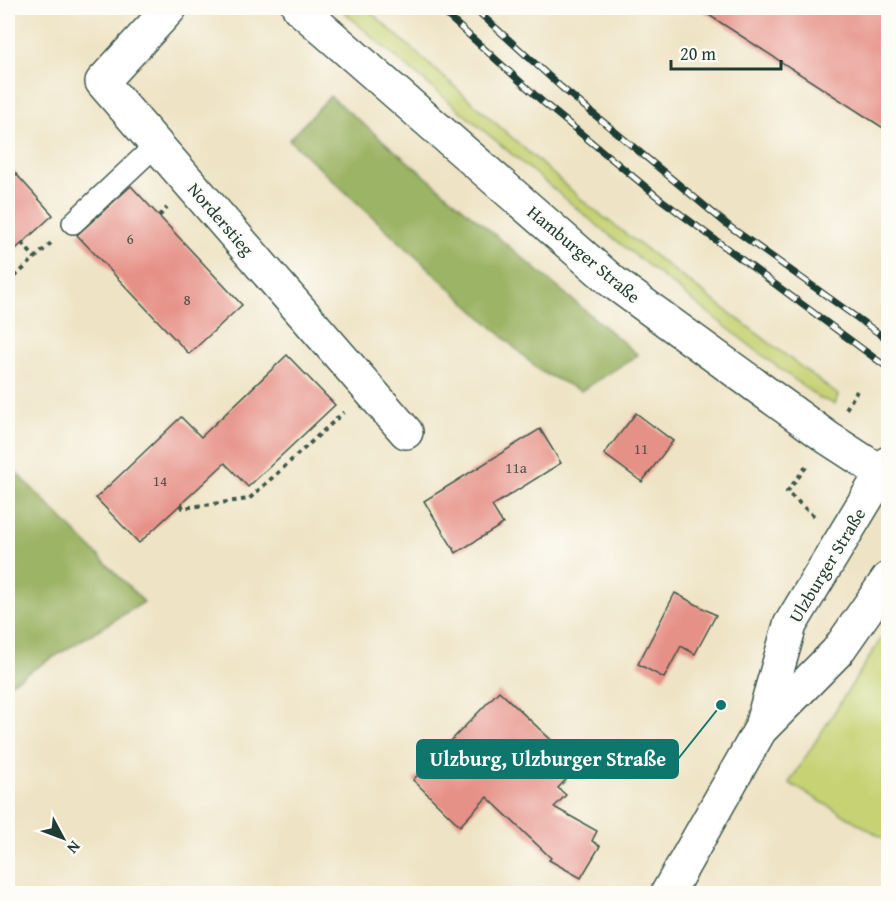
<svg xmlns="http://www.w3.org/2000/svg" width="896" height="901" font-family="'Gentium Book Plus',serif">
  <rect width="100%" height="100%" fill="#fdfcf7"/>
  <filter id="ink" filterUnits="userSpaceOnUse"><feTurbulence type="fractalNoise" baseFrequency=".0167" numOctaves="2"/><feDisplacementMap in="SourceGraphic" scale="12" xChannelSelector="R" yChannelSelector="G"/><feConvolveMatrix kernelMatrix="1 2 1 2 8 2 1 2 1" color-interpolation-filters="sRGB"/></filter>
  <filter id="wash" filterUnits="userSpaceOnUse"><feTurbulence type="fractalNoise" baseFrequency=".008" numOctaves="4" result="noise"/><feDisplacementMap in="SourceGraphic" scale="24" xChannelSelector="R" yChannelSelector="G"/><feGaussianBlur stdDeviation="1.35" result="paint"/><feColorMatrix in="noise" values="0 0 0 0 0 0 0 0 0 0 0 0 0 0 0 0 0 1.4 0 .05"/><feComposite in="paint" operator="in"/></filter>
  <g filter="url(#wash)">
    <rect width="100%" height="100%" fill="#eee3c4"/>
    <!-- green -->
    <g fill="#c6d273" stroke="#728854" stroke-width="1.5">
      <polygon points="340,8 366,8 589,206 838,395 835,404 819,398 758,352 593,222 379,43"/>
      <polygon points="888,628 888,841 789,783"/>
    </g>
    <!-- forest -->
    <g fill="#9cb465" stroke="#5e784c" stroke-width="1.5">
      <polygon points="330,96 638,355 581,391 540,371 289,140"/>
      <polygon points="8,464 144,602 8,685"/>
    </g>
    <g id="blocks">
      <!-- building -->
      <g fill="#e69187">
        <polygon points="698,8 888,8 888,131"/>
        <polygon points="8,165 53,215 8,256"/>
        <polygon points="131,186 242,305 189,354 77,235"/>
        <polygon points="287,355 335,405 248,487 225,463 139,543 96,498 181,417 201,437"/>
        <polygon points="636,413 673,441 642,482 604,454"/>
        <polygon points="540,429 561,463 492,506 503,524 456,553 424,501"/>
        <polygon points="675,593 716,615 695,654 681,646 664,678 638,664"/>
        <polygon points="499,691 579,766 558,788 566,795 554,807 597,831 592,841 600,846 581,878 549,860 551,858 487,797 460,826 413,780"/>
      </g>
    </g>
  </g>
  <g filter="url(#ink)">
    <use href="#blocks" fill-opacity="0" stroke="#3e564a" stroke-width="1.5"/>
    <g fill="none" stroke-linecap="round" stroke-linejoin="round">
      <defs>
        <polyline id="lane" points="73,223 156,145"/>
        <polyline id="street" points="170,8 102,82 406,432"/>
        <g id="secondary">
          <polyline points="299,8 613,282 828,438 888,477"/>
          <polyline points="763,727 837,652 888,579"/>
          <polyline points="667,894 760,730 790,625 888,463"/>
        </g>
      </defs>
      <!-- lane casing -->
      <use href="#lane" stroke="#3e564a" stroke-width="24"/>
      <!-- street casing -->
      <use href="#street" stroke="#3e564a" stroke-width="36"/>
      <!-- secondary casing -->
      <use href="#secondary" stroke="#3e564a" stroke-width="36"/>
      <!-- path -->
      <g stroke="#3e564a" stroke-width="4" stroke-dasharray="4.5 4.5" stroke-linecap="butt">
        <polyline points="159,216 167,208"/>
        <polyline points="22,243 35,258"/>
        <polyline points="8,283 51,243"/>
        <polyline points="846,409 857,391"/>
        <polyline points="806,467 787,492 815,517"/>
        <polyline points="181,504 183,508 249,499 344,412"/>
      </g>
      <!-- lane -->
      <use href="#lane" stroke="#fff" stroke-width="21"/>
      <!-- street -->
      <use href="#street" stroke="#fff" stroke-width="33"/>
      <!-- secondary -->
      <use href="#secondary" stroke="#fff" stroke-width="33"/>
      <defs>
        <g id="rail">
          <polyline points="439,8 544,103 659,198 888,368"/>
          <polyline points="474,8 561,87 729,226 888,340"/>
        </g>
      </defs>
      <!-- rail casing -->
      <use href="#rail" stroke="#1f3d34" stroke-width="7"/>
      <!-- rail -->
      <use href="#rail" stroke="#fdfcf7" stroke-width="4.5" stroke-dasharray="14" stroke-linecap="butt"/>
    </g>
  </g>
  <g text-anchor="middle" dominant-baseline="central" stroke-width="4.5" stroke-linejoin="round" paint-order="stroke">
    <!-- number labels -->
    <g font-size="15" fill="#515249">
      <text x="130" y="238">6</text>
      <text x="187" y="299">8</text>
      <text x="641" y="448">11</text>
      <text x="516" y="467">11a</text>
      <text x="160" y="480">14</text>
    </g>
    <!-- street labels -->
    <g font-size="18" fill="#1f3d34" stroke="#fdfcf7">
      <text transform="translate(221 219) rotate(49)">Norderstieg</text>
      <text transform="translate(584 254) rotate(40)">Hamburger Straße</text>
      <text transform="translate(827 565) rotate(-59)">Ulzburger Straße</text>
    </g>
  </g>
  <!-- callouts -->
  <path fill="none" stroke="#0f766e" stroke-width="2" d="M721 705L678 759"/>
  <circle fill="#0f766e" stroke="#fdfcf7" stroke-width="2" cx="721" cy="705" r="6"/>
  <rect fill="#0f766e" stroke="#0f766e" stroke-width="2" x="417" y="740" width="261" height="38" rx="6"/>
  <g font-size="20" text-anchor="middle" font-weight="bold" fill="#fff">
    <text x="548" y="766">Ulzburg, Ulzburger Straße</text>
  </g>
  <!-- margin -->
  <rect width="896" height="901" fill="none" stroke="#fdfcf7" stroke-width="30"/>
  <!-- north arrow -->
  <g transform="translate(63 838) rotate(131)" stroke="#fdfcf7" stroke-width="4.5" paint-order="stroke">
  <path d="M0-4.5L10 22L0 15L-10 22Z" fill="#1f3d34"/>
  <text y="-9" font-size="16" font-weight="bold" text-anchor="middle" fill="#1f3d34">N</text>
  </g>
  <!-- scale -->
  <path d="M671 60v9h110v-9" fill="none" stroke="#1f3d34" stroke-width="3"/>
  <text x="680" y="60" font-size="18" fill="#1f3d34" stroke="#fdfcf7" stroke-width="4.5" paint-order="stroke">20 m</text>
</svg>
